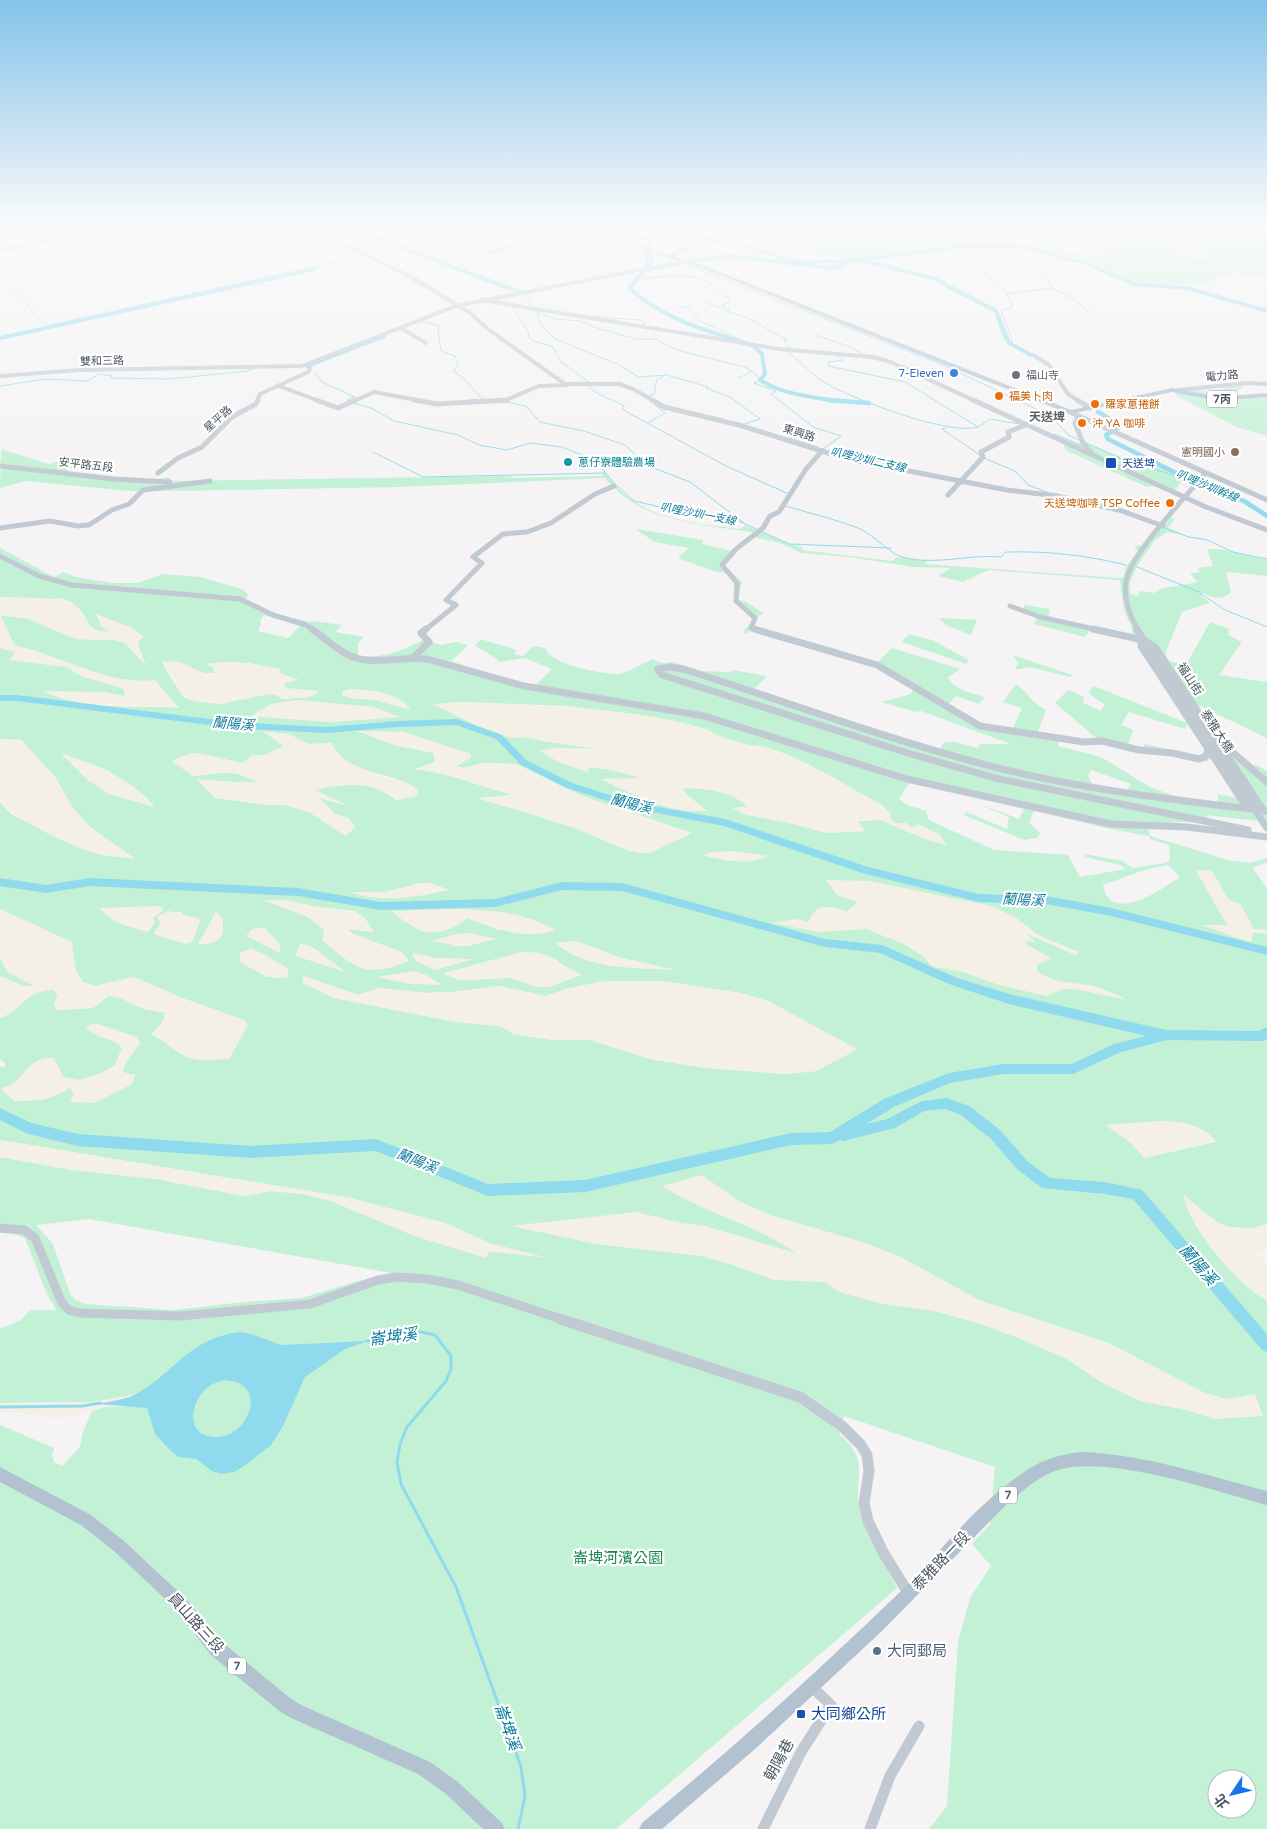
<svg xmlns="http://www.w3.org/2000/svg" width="1267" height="1829" font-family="'Varela Round','Noto Sans TC',sans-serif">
  <rect width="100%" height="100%" fill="#f5f3f3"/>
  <!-- green -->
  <g fill="#c3f1d5" fill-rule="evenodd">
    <polygon points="785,225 957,225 963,227 972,225 977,232 985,232 983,225 1018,227 1020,225 1055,225 1050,233 1017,233 1015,228 996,227 994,229 998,235 1015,238 1013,244 975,245 850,259 792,248 762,239 758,234 789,228"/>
    <path d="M1107,225H1267V274L1245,275L1237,273L1217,278L1207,285L1143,284L1123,279L1085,262L1050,252L1049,246L1101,259L1102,254L1098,249L1101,248L1127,251L1118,244L1092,245L1093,243L1134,237L1135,233ZM1158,234L1174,235L1195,242L1191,245L1193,247L1204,249L1212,258L1209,260L1183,256L1166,243L1172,241L1150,238Z"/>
    <polygon points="1220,386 1244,386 1231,397 1222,399 1224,401 1267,397 1267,436 1236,427 1174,394 1193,389 1217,394 1223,390"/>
    <polygon points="1064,444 1088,444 1125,460 1139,456 1183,479 1175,490 1184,494 1181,498 1153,486 1147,487 1065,450"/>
    <path d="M1,449L49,464L71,458L77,460L72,463L76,465L67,471C93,475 145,485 168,477L172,481L512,476L510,478L601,476L605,473C612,482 620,491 629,498C659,521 705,525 741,529L745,525L787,543L804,548L800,549L802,550L892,561L897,557L927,561L924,564L1118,578L1123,577L1127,565L1138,551L1134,546L1142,545L1168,517L1175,519L1168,528L1185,535L1167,532L1155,540L1136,568L1130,582V594L1138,596L1140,591L1154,593L1160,589L1198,582L1190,574L1200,572L1198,568L1213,566L1207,549C1227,548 1247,556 1267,560V576L1226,572L1231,592C1223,601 1212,598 1202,593V596L1210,603L1182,612L1165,654L1169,661L1186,665L1210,622L1229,629L1228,635L1242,642L1219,675L1267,682V738L1198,705L1217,737L1253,767L1256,765L1267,771V822L1206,815L1209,823L1183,822L1147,824L1150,836L1228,860L1251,863L1267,858V862L1253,868L1267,889V930L1254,929L1240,904L1229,900L1211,870L1228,925H1204L1235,937L1251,941L1253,932L1267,934V966L1261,965L1267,967V1224L1252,1229L1222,1226L1184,1196C1190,1230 1238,1284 1267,1301V1829H929L947,1806L958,1642L970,1598L991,1566L972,1544L990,1524L995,1467L844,1416L839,1434C874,1463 850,1480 861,1515C869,1541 885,1564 897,1588L616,1829H0V1425L54,1448L52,1455L54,1462L62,1466L80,1447L83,1432L92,1411L104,1407L118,1406L119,1398L91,1402L0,1403V1329L21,1320L30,1310H56L46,1292L25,1238L14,1234L0,1233V1157L73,1170L156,1179L244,1196L272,1191L303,1194L331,1201L486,1258L489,1251L543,1257L492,1244L445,1223L350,1198L0,1140V1066L5,1068V1063L0,1059V1018C23,1010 25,989 54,990L58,997L56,1010L93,1008L109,995L118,997L144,1009L166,1013L162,1023L151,1034L167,1042L185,1057L229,1058L243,1034L244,1020L182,998L134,977L95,986L83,982L76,971L71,942L0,909V802L11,814L80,848L98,854L134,858L90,827L72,807L56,778L21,740L0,739V648L12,649L15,652L10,660L67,667L81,676L119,687L124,690L125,696L103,692H45C80,709 140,707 178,707L155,681C106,686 62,655 15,646L0,615L28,618L76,639L115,640L125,643L145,664L137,641L144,637L99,623L110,632C89,631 92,627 82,612C78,607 68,602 62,598L48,600L0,597V548L54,577L63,572L75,577L113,583H137L164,574L200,577L242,589L248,594L246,599L277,614L309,622L312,621L342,625L335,632L364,637L358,643V656C381,659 406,650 426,638L429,642L442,645L456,642L468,645L451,661L502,678L535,686L552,669L525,658L498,662L496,658L475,646L481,639C493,644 504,645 516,650L514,654L523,656L534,646L545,648C549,664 602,674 617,674C627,674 643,663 653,659L661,663L673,662L702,671L731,672L733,670L767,676L753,690L940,749L944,742H954L978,748L980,744H1011L921,711L916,712L881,702L908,695L916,689L881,669L752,630L745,634L744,630L753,621L751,616L733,602L738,588L727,573L713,571L678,558L689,548L654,542L636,529L703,540L702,544L732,551L755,533C700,523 642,524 605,478L398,487L171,491H129L26,481L0,488ZM754,537L780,543L801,553L850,557L913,567L951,568L938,576L963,582L989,570L1120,580L1124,610L1132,628V636L1048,617L1050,609L1024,605V610L1037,617L1034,624L1085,637L1090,630L1135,639L1187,723L1094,686L1088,693L1105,705L1101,711L1083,703L1084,697L1068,690L1055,703L1096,738L1077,740L1037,734L1046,710C1029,701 1030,694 1016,684L1003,702L1022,708L1012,730L973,722L947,706L956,696L979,704L985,697C973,694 953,689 948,677L960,669L892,648L877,663L836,649L754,626L757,618L763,613L746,602L738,600L742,582L724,565L736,550ZM264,615L300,626L288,638L258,631L261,624L260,620ZM162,661C180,664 196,675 215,673L214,668L208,664L213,663H249L280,669L279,673L297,680L287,682L284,685L286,688L319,692L309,697L282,699L277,695L269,694C247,698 204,709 184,697C180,694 165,668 162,661ZM352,689C373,691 396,692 410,709L375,700L349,698ZM297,700L373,707L399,717L330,722L251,716L272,704ZM458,702L569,706L682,723L706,729L725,739L747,745L764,747L808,764L896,823H906L912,828L918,824L947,844L928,840L880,820L857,821L864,831L828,833L789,823L743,814L734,808L747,807C733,790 703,788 682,788C688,799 699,802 706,811C668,813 636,796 603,780L644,779L597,766L589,767L588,772L555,748L603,749C551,743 500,736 452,714ZM1129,712L1185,729L1187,724L1204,748V756L1202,757L1145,744L1143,750L1128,745L1133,730L1121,725ZM359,731L404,732L463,763L455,766L464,768L482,763L516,764L582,796L692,833L649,853L629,851L578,829L479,798L514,795C480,787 450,773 416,769L435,762L434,753L394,745ZM264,732L288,734L309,744L331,743C348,774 381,770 408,784C412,786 415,792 417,796L396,800C371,779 343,784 314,790L342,804L319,798L335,814L349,818L346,836L309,812L285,805H267L216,798L197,780L259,783C230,767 223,774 193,776L172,761L198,753L208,757L243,763L253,755H265L284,746ZM1059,740L1112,745L1207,762L1210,758L1236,798L1218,794V803L1180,798L1150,787L1101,757L1058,746ZM62,754H63L112,772L89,781ZM1091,770L1131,784L1127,791L1093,785L1088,776ZM909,783L1024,809L1019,819L974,802L1009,817L1007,829L966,812L964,815L1024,840L1037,838L1040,833L1029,823L1034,811L1106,828L1149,836L1150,839L1169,845L1170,860L1165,863L1133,868L1122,861L1085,854V857L1120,865L1126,869L1080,877L1068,855L994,850L929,820L926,811L907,805L899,799ZM712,852L758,854L762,859C744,864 722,860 704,855ZM1168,865L1180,877C1162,889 1110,926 1103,885L1144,870ZM421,883H431L448,890C420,897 379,903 351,892H385ZM265,901L355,911L373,932L347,929L353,934L401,952L409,961C342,983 360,959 318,924C304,912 283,907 265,901ZM161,907L163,910L153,918L147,932L116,922L100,909ZM445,909C483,910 521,910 555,930H499L467,918C452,931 439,932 419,931ZM178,911L187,916L194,936L192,941L187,944L154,933L160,925ZM216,912L223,919V932L220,939L199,944ZM469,933L495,939L468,946H451ZM576,941L618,957L671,969C637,969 582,967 556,943ZM300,943L345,971L296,956ZM260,952L287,968L289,977L274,978L240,962ZM522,952L557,960L567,969L581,974L549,987H537L512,978L460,980L444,973ZM412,953L435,958L470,960L435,969ZM303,976L358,995L379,988L424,993L452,992L499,986L546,996L569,988L607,981H662L740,993L768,1001L856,1050L816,1071L786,1074L705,1068L650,1059L590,1040H553L513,1034L501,1026L456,1022L334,998ZM100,1038L140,1043L125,1064L123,1073L135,1075L71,1102L74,1094L70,1088L1,1089L15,1083L54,1058L63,1077L79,1080L102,1073L115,1065L122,1048L115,1040ZM1162,1121C1182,1123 1203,1124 1216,1142L1144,1158L1131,1143L1106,1125ZM89,1219L391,1273L354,1282L302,1298L243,1302L174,1310L85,1304L76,1300L70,1294L53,1244L36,1225ZM1217,1779H1247V1809H1217Z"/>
    <polygon points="939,618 977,620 971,635 946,625"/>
    <polygon points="909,634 932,640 969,660 966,664 902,642"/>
    <polygon points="1013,655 1072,675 1071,677 1029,667 1015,670 1018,663"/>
    <polygon points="0,958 8,972 36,987 24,986 0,976"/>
  </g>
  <!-- sand -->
  <g fill="#f5f0e5">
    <path d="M0,597C9,597 64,598 69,601C89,610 81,633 109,632L102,627L96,614L132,628L144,637L137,642L146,666L125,643L115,640L76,639L28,619L0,615Z"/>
    <path d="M0,617L15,646C62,655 106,686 155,680L179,708L78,702L43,691L103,692L125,696L124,690L119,687L81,676L67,667L10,660L15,652L0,648V634L4,640L0,631Z"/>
    <path d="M162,661C167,662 173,661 179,662C192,665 197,675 215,673L214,668L207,665C231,657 256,666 280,669L279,673L300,680L287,682L284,685L286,688L320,691L309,697L282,699L277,695L269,694L220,704L194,701L179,692L176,682Z"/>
    <path d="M352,689C374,691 396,692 411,710L375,700L343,696L342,691Z"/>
    <polygon points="297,700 373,707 400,717 330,722 251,716 272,704"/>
    <path d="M458,702C534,706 610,706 684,723C703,728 719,737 737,742C751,746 765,746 778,751C814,764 848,787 882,805L891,814L890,818L896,823H906L913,828L918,824L940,835L947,845L928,840L880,820L858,821L865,831L827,833L789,823L743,814L733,808L747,807C735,791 701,787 683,789L689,798L707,811C668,813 636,795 602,779L642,778L618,771L589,767L588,772L560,763L540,751L555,748L597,749L542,741L528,737L511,738L478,726L432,704Z"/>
    <path d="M263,731L288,734L309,744L331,743C345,770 382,776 409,784L417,789L418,796L396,800C371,779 344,784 315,790L349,806L319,798C324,804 328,810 335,814C343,818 351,817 355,827L346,836L309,812L285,805H267L216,798L196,779L241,783L258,782C232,767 221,774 193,776L172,761C178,758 185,755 191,753C198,752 233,761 243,763L253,755H265L284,746L278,740Z"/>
    <path d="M357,731L404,732L471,754V758L456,766L464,768L482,763L516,764L582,796L692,833L649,853H638L559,822L476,798H499L512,795C480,785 448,773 414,769L435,763L434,753L394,745Z"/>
    <path d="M0,739L21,740L56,778L72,807L90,827L135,859C122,857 108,857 96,853C70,846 18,821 0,802Z"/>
    <path d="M61,753C97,766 130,777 155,807L109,794L89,781Z"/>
    <path d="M731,851L768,856C749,866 723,860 703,855L712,852Z"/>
    <polygon points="1211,870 1229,900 1240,904 1254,929 1267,930 1267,934 1253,932 1251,942 1201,925 1227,925 1196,871"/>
    <path d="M826,880L870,881L991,906L1015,917L1038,935L1079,952L1075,955L1027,934L1035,942L1025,941L1029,946L1051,958L1037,965V970C1052,984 1074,982 1093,986C1105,989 1116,994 1127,1000L1075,989H1063L1047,996L999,985L966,973L931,966L924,957L904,944L866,929L818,932L772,923L797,919L808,922C817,902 828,906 847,911L858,902L837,895Z"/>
    <path d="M421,883H431L449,890C417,895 381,903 350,892H385Z"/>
    <path d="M263,900H287L326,909L355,911L365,918L374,932L348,929L353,934L401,952L409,961C367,978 355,969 322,940L324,930L308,917Z"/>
    <polygon points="160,906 163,909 153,918 155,922 148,932 116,922 99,908"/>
    <path d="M0,909L72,942L76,971L83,982L95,986L134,977L182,998L244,1020L248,1025L229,1059C215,1059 198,1063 185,1056C173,1050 163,1040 151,1034L162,1024L165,1013L144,1009L118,997L108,996L93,1008L56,1010L54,1003L58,996L54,990C25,989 23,1010 0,1018V976L24,986H35L8,972L0,958Z"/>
    <path d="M445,909C489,910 515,910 556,930C525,941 496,928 467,918C439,941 417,934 392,911Z"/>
    <polygon points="169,911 201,919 192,942 187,944 153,934 160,925 158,916"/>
    <path d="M216,912L223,919C223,937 218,946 198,944Z"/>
    <polygon points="257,928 265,928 280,945 280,953 246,936 251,930"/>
    <path d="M469,933L497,939C473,944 455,947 432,941L456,934Z"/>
    <path d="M576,941L618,957L675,970C636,967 586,971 556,943Z"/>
    <polygon points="300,943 314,948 346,972 296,956"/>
    <polygon points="251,948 287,968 289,977 267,977 240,962 240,953"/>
    <path d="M522,952C552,951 557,964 582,975L549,987H537L512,978L460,980L443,974Z"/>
    <polygon points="412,953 435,958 473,959 435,970 416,961"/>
    <polygon points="413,971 426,975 443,985 411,984 377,977"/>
    <polygon points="303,976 358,995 379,988 424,993 452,992 499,986 546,996 569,988 607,981 662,981 740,993 768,1001 857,1049 816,1071 786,1074 705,1068 650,1059 590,1040 553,1040 513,1034 501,1026 456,1022 334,998 303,983"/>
    <path d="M95,1023L137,1037L140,1043L125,1064L123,1072L135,1075L132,1084L95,1103L70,1102L74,1094L70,1088C49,1101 38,1101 14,1101L1,1089C5,1087 12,1085 15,1082C28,1070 34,1056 54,1058L63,1077L79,1080L102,1073L115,1065L122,1048C112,1036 95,1040 86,1027Z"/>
    <path d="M1162,1121C1184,1121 1200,1125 1216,1141L1144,1158L1131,1143L1105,1125Z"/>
    <polygon points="0,1140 350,1198 445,1223 492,1244 548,1258 489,1251 486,1258 414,1236 331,1201 303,1194 272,1191 244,1196 156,1179 73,1170 0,1157"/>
    <path d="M702,1175L737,1200L770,1215L866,1243L901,1257L979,1300L1109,1343L1203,1392L1227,1399L1255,1394L1263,1416L1215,1419L1186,1410L1143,1402L1104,1384L1067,1359L1021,1339L975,1322L933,1311L883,1304L842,1293L824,1282L774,1280L733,1265L700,1256L596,1244L511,1226L636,1212L682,1223L705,1226L796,1253C755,1224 704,1213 662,1186Z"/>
    <path d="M1184,1195C1213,1219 1227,1238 1267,1224V1251L1256,1252L1267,1262V1301C1240,1285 1187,1227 1184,1195Z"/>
    <polygon points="137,1394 135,1406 104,1407 73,1416 55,1418 19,1412 0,1412 0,1403 91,1402"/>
  </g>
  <!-- water -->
  <path fill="#90daee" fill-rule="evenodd" d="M239,1332C255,1333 266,1341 282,1345L368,1341L345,1349L305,1377L283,1426L271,1445L247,1464L234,1472L221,1474L212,1471L196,1459L179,1457L171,1451L155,1434L147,1408L97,1404C111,1401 126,1400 138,1393C177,1370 189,1339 239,1332ZM226,1380C273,1384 245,1446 208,1436C184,1430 193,1398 208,1387C214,1383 219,1381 226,1380Z"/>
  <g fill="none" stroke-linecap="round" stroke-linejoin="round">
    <!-- stream-far1 -->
    <g stroke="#90daee" stroke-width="1">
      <polyline points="301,225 315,232"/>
      <polyline points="669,225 736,247 755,250"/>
      <polyline points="745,225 764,233 750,235 779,247 861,260"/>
      <polyline points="985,225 993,238 1000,244 998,246"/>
      <polyline points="319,234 363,256"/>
      <polyline points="717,242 766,259"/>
      <polyline points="36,244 43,251"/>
      <polyline points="1022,249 1025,249"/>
      <polyline points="1031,249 1036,246 1155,236 1182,238 1196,244 1267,246"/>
      <polyline points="953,251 984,272 1007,293"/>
      <polyline points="1015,252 1043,272 1053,289 1072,298 1088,311"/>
      <polyline points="366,257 398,273"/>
      <polyline points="682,263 941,364 1051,416 1068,435 1079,440"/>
      <polyline points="315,269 317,268"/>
      <polyline points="0,275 46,326 363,256"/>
      <polyline points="409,278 454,305"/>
      <path d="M637,279C662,278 683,270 707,282C715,286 721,294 729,299L730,301L722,306L729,309L727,311L748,318L787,340L784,341L791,349L788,352C801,362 813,376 827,384C856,400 948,436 978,427"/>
      <polyline points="946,287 996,312 1001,332 1008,344"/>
      <polyline points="522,294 530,300 534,308"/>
      <polyline points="706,303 727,311"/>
      <path d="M512,306L529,333L528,336L533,341L553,347L561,362L589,382H585C594,395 610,398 624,406L623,409L627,412L726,466L789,494"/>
      <polyline points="679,307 688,307 702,322 746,342"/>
      <polyline points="537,312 554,319 580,321 599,329 637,339 655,339 677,350 745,367 756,374 760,380 754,383 776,391 771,394 813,427 841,436 823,449"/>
      <polyline points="537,312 541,325 555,339 617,364 639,377 667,375 708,387 706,388 730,397 760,419 745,424"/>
      <polyline points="586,316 640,320 646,323 642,326"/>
      <path d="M420,321L441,326L438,329L441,351L455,356L458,364L453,372C465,376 473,391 484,400"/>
      <polyline points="815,335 848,346 863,354"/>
      <polyline points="1010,344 1013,342 1001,311 1012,307 1012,302 1006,294 1054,288"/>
      <polyline points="836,355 843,360 829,362 828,366 905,382 978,427 990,419 1020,424"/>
      <polyline points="902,365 974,399"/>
      <polyline points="315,372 322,382 355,397 347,400 349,401"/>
      <polyline points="739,378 752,371"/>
      <polyline points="620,382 647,395"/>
      <polyline points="0,386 45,379 87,381 99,374 112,376 110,378 170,379 247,371 256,368"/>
      <polyline points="649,396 654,394 657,380 663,377"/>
      <polyline points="506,402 526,406 540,422 584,431 625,445 646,465 690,482 744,523"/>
      <polyline points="353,403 371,408 394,421 458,435 479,445 507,450 530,443 562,447 595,460 613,482 634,501 669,509 675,507 741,522 789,544 891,548"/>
      <polyline points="648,423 665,413 655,405"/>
      <polyline points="946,428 942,429 981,456"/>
      <polyline points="1054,434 1083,446"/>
      <polyline points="789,438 818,447"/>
      <polyline points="1086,443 1121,458"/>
      <polyline points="373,452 423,477 606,473"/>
      <polyline points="1112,456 1192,481"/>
      <polyline points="984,458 1015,471 1028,485 1049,493"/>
      <path d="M785,506C809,513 835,519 858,528C873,534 890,554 902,557C935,566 968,554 1001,557L1006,552C1047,551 1086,555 1126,565"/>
      <polyline points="1162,527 1189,537 1207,540 1233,552 1267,559"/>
      <polyline points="1137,567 1199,592 1223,609 1267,627"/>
    </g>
    <!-- stream -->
    <g stroke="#90daee" stroke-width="3">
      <polyline points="367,1341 421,1332 435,1335 451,1356 451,1369 446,1381 407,1427 400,1444 397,1462 401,1484 456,1587 521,1767 525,1796 518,1829"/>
      <polyline points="0,1407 82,1406 100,1403"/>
    </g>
    <!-- canal-far1 -->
    <g stroke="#90daee" stroke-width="4">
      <polyline points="343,225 396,245"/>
      <polyline points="558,225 575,227"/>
      <polyline points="664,225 717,242"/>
      <polyline points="608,226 625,225"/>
      <path d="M586,228L598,227L648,240L647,251L652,262L629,288C668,322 706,330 754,346L762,354L765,374L760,380C781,394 812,397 836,401"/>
      <polyline points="399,246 471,274"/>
      <polyline points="861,260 935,279 996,311 1009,343 1031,355"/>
      <polyline points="690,261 729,256 832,268 842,266 850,261"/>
      <polyline points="646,270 683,262"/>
      <polyline points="474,275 520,292"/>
      <polyline points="0,338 315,269"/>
      <polyline points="310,365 384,336"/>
    </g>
    <!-- canal -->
    <g stroke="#90daee" stroke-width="4.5">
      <polyline points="828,400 869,403"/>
      <polyline points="1098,412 1121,426 1106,435 1108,439 1202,486 1244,501 1267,516"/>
    </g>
    <!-- river -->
    <g fill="#90daee" fill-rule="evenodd">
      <polygon points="698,225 705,225 757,249 799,260 850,259 970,244 1009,244 1031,247 1089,263 1136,283 1187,286 1267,309 1267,313 1187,290 1133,286 1085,265 1031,251 1009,248 970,248 850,263 799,264 753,251"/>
      <polygon points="0,695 17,695 233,722 326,727 397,721 457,719 502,735 526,760 572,783 631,802 725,819 868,867 979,894 1046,896 1111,908 1267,947 1267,955 1111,916 1046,904 979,902 862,873 724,826 626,807 564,787 520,764 496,739 456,725 397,727 326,733 233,728 17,701 0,701"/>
      <polygon points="0,878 46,885 90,878 298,888 381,902 495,899 562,882 622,883 825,939 882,945 957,978 1009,994 1166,1030 1259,1031 1267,1027 1267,1039 1262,1041 1167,1040 1121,1052 1073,1074 1003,1074 950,1083 894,1107 866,1124 887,1119 922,1101 947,1098 971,1107 1001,1131 1027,1161 1050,1178 1105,1182 1142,1190 1267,1334 1267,1352 1262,1350 1133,1199 1105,1194 1042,1188 1017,1169 991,1139 961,1115 946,1109 924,1111 895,1128 843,1141 840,1140 832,1144 791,1145 585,1192 488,1196 376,1151 251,1158 78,1146 28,1134 0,1120 0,1108 31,1123 78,1134 251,1146 376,1139 488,1184 585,1180 791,1133 830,1132 884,1099 949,1073 1003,1064 1072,1064 1114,1044 1146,1036 1009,1004 949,984 880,953 825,947 622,891 562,890 495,907 381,910 298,896 90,886 46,893 0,886"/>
    </g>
    <!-- minor-far4 -->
    <g stroke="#c1cad2" stroke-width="4">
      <polyline points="306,225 417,280 470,313 489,330 565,384 618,384 633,389 654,401"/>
      <polyline points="737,225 743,228"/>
      <polyline points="556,240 558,237 584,229"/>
      <polyline points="0,250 129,225"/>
      <polyline points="490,253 522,243 548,225"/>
      <polyline points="669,256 687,248"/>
      <polyline points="481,300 779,349 872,357 888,361 975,401"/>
      <polyline points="401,328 426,343"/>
      <polyline points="1033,355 1049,365 1068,394 1079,401"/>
      <polyline points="0,376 80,370 302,366 456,306 644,269 649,262 643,248"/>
      <polyline points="279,386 319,401"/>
      <polyline points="1178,390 1248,383 1267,384"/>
      <polyline points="257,401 260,394 308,372 310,368 306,365"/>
      <polyline points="354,401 374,392 422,401"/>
      <polyline points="472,401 504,401 539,386 567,385"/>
    </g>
    <!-- minor-far3 -->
    <g stroke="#c1cad2" stroke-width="5">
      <polyline points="316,400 338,408 356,400"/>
      <polyline points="415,400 437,404 507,400"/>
      <polyline points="652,400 664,407 739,425 847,459 1007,490 1057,496 1119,510 1163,526"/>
      <polyline points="973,400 1206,507 1267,530"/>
      <polyline points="1077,400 1090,408"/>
      <polyline points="1070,412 1267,500"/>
      <polyline points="1078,416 1075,423 1082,441 1092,454"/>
      <polyline points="0,466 114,479 170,482"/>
      <polyline points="158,473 178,458 202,447 232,417 256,404 258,400"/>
      <polyline points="948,495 983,457 981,452 1009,437 1008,432 1028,424"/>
      <polyline points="0,528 50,521 78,526 89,525 112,510 129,504 143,490 210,481"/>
      <polyline points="0,556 39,576 72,585 240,599 273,615 306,625 313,630"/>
      <polyline points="1010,606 1040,617 1099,630"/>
      <polyline points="425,630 456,605 446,600 482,563 473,557 503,534 527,532 551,523 595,494 614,486"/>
      <polyline points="758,630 751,628 755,618 736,601 737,583 722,565 736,549 763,528 770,516 779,512 806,469 822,451"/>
      <path d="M1138,630C1130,616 1123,599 1126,582C1131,552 1185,499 1205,473"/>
    </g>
    <!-- minor-far2 -->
    <g stroke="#c1cad2" stroke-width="7">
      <path d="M312,629C325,638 339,652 353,657C374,665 404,656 427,659L524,686L704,716L907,779L1111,824L1187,827L1267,837"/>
      <polyline points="754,629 877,665 980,726 1084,742 1102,741 1139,750 1172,753 1199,759 1206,756 1208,749"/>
      <polyline points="1093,629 1143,640 1155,647 1264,811"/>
      <polyline points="1137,629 1145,642"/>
      <polyline points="1143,640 1141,646 1247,808"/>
      <polyline points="414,657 429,642 421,633 426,629"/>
      <polyline points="1223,744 1267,782"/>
      <path d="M1248,830L995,778L911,754L662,675L658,669L670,667L683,669C788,702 891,741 998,768C1086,790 1177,800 1267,811"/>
    </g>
    <!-- minor-far1 -->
    <polyline stroke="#c1cad2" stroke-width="9" points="0,1228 24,1230 35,1238 62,1303 69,1310 80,1313 180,1316 310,1304 378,1280 397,1277 427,1279 458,1285 564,1320"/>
    <!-- minor -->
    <g stroke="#c1cad2" stroke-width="11">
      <polyline points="560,1319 800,1397 842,1426 861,1445 867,1455 869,1471 864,1503 868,1521 884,1554 909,1594"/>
      <polyline points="763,1829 801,1752 831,1705 812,1687"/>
      <polyline points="870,1829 890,1776 919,1726"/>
    </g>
    <!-- major -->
    <g fill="#b3c2d1" fill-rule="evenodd">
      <polygon points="572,225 578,225 710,268 1071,410 1172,388 1219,397 1267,393 1267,397 1219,401 1172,392 1070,414 706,270"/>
      <path d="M1080,1452C1144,1454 1205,1475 1267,1491V1505C1214,1491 1106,1453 1055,1471C1036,1478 1020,1493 1005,1506L882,1631L754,1750L662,1829H639L642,1823C731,1750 816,1673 899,1593C938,1555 972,1509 1017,1477C1039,1461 1053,1456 1080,1452Z"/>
      <polygon points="0,1467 91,1515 124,1541 184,1597 223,1643 290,1698 301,1705 430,1762 458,1782 502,1823 505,1829 483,1829 446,1794 418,1774 289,1717 278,1710 211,1655 174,1607 114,1551 81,1525 0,1482"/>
    </g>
    <!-- minor-bridge -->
    <polyline stroke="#c1cad2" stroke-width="7" points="1147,646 1267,828"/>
  </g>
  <!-- sky -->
  <linearGradient id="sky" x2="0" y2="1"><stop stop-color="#85c3ea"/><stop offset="0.47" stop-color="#fafafa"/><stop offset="1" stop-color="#fafafa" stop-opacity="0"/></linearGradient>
  <rect width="1267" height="481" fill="url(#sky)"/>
  <!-- markers -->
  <circle fill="#3f7fe0" stroke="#fff" stroke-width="2" cx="954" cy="373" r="5"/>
  <circle fill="#6b7280" stroke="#fff" stroke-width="2" cx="1016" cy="375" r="5"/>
  <g fill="#e8710a" stroke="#fff" stroke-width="2">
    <circle cx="999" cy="396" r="5"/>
    <circle cx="1095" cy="404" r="5"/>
    <circle cx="1082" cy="423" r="5"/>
    <circle cx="1170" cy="503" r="5"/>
  </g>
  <circle fill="#8d6e63" stroke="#fff" stroke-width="2" cx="1235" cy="452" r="5"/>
  <circle fill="#0f9aa8" stroke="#fff" stroke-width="2" cx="568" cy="462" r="5"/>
  <g fill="#1a4fb4" stroke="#fff" stroke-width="2">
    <rect x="1105" y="457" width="12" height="12" rx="2.5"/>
    <rect x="796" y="1709" width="10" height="10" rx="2.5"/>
  </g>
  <circle fill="#5c6f8a" stroke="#fff" stroke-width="2" cx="877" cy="1651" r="5"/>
  <g text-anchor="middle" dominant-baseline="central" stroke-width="4.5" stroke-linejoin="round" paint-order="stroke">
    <!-- far-street labels -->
    <g font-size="11" fill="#4a5661" stroke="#fff">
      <text transform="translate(102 361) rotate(-1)">雙和三路</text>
      <text transform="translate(1222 376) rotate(-5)">電力路</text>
      <text transform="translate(218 419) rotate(-42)">星平路</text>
      <text transform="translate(799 433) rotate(18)">東興路</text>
      <text transform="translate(86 465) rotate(6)">安平路五段</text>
    </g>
    <!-- far-shop labels -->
    <g font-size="11" fill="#366cbe" stroke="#fff" text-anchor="end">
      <text x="944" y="373">7-Eleven</text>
    </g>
    <!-- far-worship labels -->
    <g font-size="11" fill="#5b616d" stroke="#fff" text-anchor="start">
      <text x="1026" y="375">福山寺</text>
    </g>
    <!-- far-food labels -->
    <g font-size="11" fill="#c56008" stroke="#fff" text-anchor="start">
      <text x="1009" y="396">福美卜肉</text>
      <text x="1105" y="404">羅家蔥捲餅</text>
      <text x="1092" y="423">沖 YA 咖啡</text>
      <text x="1160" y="503" text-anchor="end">天送埤咖啡 TSP Coffee</text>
    </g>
    <!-- shield labels -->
    <g fill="#fff" stroke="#808990" stroke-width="1">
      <rect x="1207" y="390.5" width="30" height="17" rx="4"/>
      <rect x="999" y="1486.5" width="18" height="17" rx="4"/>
      <rect x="228" y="1657.5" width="18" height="17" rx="4"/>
    </g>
    <g font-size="11" font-weight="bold" fill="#4a5661">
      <text x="1222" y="399">7丙</text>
      <text x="1008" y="1495">7</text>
      <text x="237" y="1666">7</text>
    </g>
    <!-- far-education labels -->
    <g font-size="11" fill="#785e54" stroke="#fff" text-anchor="end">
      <text x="1225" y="452">憲明國小</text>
    </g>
    <!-- far-water labels -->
    <g font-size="11" font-style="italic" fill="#0c7c9b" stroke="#fff">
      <text transform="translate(868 460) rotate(13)">叭哩沙圳二支線</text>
      <text transform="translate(1207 486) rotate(23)">叭哩沙圳幹線</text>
      <text transform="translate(698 514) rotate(11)">叭哩沙圳一支線</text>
    </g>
    <!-- far-culture labels -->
    <g font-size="11" fill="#0d838f" stroke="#fff" text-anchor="start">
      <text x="578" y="462">蔥仔寮體驗農場</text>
    </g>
    <!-- far-transit labels -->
    <g font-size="11" fill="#164399" stroke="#fff" text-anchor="start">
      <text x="1122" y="463">天送埤</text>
    </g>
    <!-- far-quarter labels -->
    <g font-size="12" font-weight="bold" fill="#5f6368" stroke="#fff">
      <text x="1047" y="417">天送埤</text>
    </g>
    <!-- street labels -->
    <g font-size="12" fill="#4a5661" stroke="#fff">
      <text transform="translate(1190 679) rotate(57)">福山街</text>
      <text transform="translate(1217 731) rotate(57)">泰雅大橋</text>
    </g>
    <!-- water labels -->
    <g font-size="14" font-style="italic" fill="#0c7c9b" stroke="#fff">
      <text transform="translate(233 724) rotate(5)">蘭陽溪</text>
      <text transform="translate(631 804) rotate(14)">蘭陽溪</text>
      <text transform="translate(1023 900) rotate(3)">蘭陽溪</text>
      <text transform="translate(417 1161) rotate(22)">蘭陽溪</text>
    </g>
    <!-- near-park labels -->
    <g font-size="15" fill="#17864f" stroke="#fff">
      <text x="618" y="1558">崙埤河濱公園</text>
    </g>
    <!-- near-street labels -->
    <g font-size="15" fill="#4a5661" stroke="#fff">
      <text transform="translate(941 1561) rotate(-46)">泰雅路一段</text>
      <text transform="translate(196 1623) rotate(48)">員山路三段</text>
      <text transform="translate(779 1760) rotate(-61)">朝陽巷</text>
    </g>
    <!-- near-service labels -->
    <g font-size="15" fill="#4e5e75" stroke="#fff" text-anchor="start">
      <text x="887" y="1651">大同郵局</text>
    </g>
    <!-- near-transit labels -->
    <g font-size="15" fill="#164399" stroke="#fff" text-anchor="start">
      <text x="811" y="1714">大同鄉公所</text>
    </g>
    <!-- near-water labels -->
    <g font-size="16" font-style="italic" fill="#0c7c9b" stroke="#fff">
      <text transform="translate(1198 1265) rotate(49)">蘭陽溪</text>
      <text transform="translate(393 1337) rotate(-7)">崙埤溪</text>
      <text transform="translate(507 1727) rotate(71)">崙埤溪</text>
    </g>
  </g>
  <!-- north arrow -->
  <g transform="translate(1232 1794) rotate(235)"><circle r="24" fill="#ffffff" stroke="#b7bbc0"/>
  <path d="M0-4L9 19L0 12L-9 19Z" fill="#1a73e8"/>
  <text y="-8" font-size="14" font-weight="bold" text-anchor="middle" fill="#4a5661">北</text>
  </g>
</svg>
